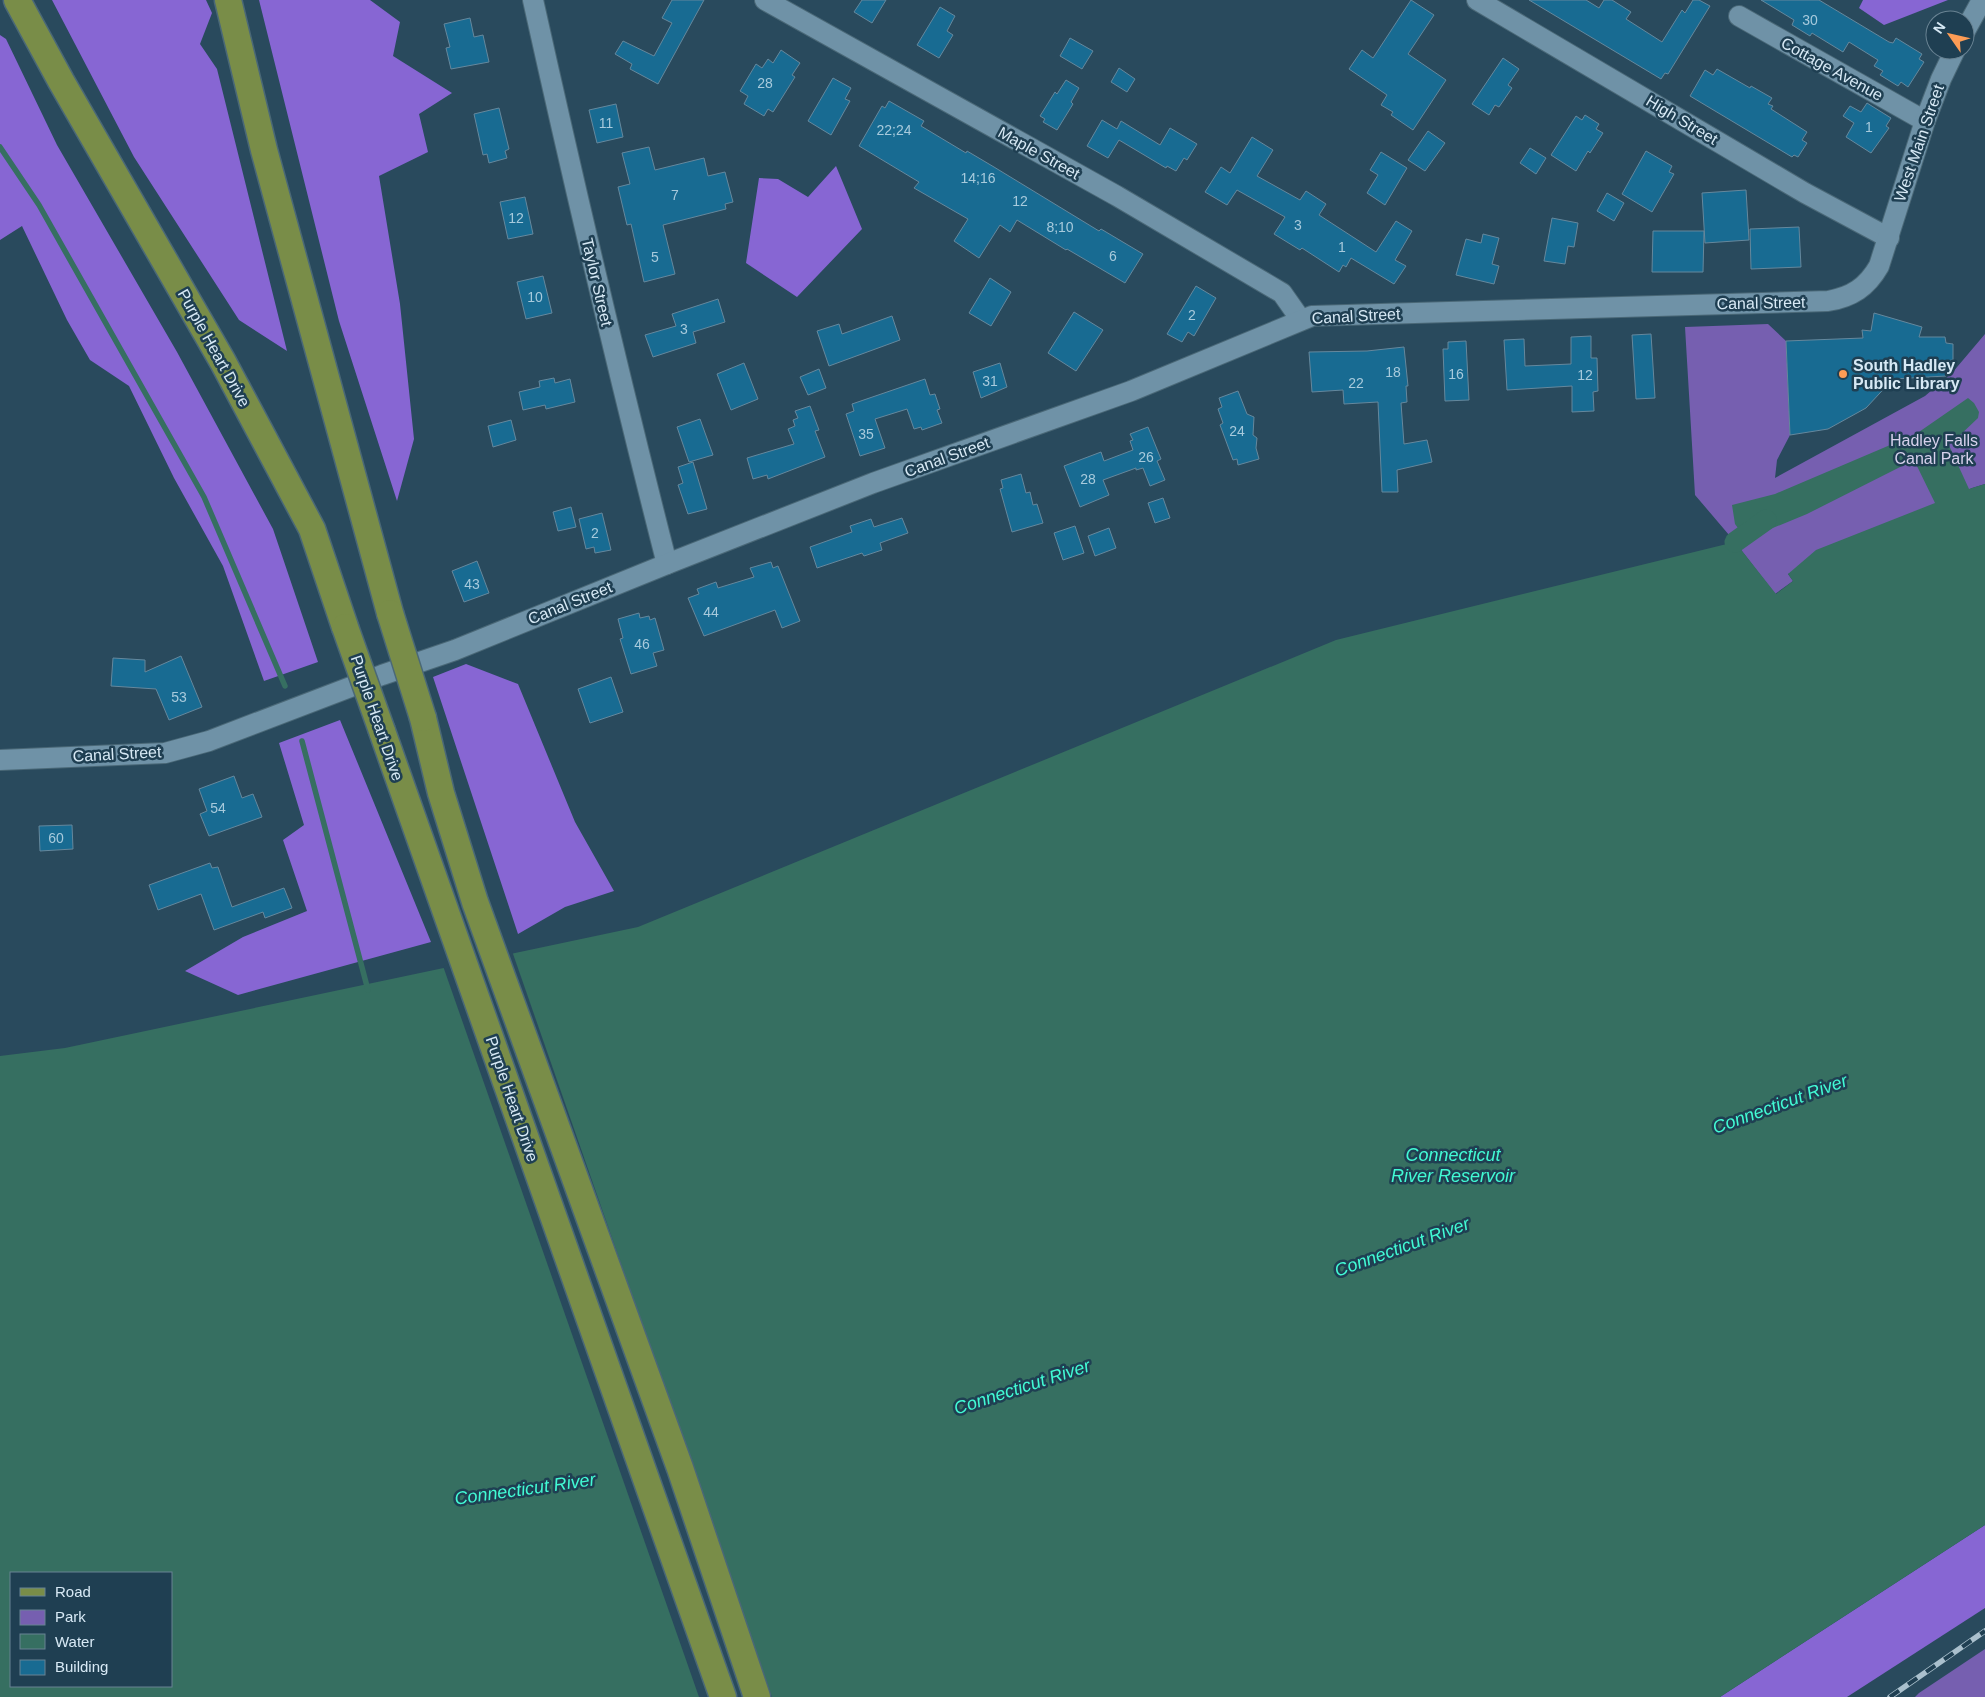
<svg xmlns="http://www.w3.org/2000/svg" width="1985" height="1697" font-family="Helvetica,sans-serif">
  <rect width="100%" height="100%" fill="#294a5d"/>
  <!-- green -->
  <g fill="#765fb0">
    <polygon points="1768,324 1786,341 1790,435 1777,460 1775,478 1925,396 1952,373 1985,334 1985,484 1972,488 1788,574 1793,581 1775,594 1735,542 1695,495 1685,327"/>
    <polygon points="1985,1649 1985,1697 1915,1697 1919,1693"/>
  </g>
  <!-- forest -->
  <g fill="#8766d3">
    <polygon points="52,0 206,0 212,13 200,44 217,69 287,351 239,320 134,157"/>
    <polygon points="259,0 370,0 400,22 393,56 452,93 419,114 428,152 379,176 400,304 414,439 397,501 339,321"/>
    <polygon points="1863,0 1948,0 1884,25 1859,8"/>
    <polygon points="0,35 6,39 57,145 177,352 273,529 318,662 264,681 223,566 174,478 129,386 90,360 67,320 22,226 0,240"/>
    <polygon points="836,166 862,229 797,297 746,263 759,178 778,179 808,197"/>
    <polygon points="466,664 518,684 575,822 614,891 565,907 518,934 433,677"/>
    <polygon points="340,720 431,942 238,995 185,971 243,937 307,911 283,840 304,825 279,743"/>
    <polygon points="1985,1525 1985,1608 1847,1697 1720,1697"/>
  </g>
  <!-- water -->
  <path fill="#366f61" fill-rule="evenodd" d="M1968,398L1974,403L1979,412L1978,418L1957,438L1953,435L1947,441L1969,489L1985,484V1525L1720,1697H0V1056L65,1048L638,927L1336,640L1735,542L1776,594L1793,581L1788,574L1816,550L1935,503L1916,464L1914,460L1807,514L1746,539L1735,524L1732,505L1775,494L1916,434ZM11,1573H171V1686H11Z"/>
  <!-- pier -->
  <polygon fill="#294a5d" points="512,951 772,1697 699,1697 443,966"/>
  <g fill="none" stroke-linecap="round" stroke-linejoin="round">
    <!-- stream -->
    <g stroke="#366f61" stroke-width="5.5">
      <polyline points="0,147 39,205 204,497 285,686"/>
      <polyline points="302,741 368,990"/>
    </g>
    <!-- canal -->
    <polyline stroke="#366f61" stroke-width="21" points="1735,542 1766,520"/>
  </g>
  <!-- building -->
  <g fill="#186b92" stroke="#65889d">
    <polygon points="672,0 704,0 658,84 630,69 632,64 615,54 623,41 654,56 672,23 662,18"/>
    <polygon points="862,0 886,0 872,23 854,12"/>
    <polygon points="1411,0 1434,15 1408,54 1446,80 1413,130 1391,115 1393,112 1381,105 1387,95 1349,69 1362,50 1373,58"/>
    <polygon points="1529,0 1586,0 1599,8 1604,0 1612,0 1631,12 1626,19 1662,42 1682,10 1685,13 1693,0 1699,0 1710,6 1668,74 1665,73 1661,79"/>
    <polygon points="1761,0 1819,0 1889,42 1893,43 1896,38 1922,54 1919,59 1924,62 1908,87 1901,82 1898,86 1880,75 1883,71 1874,66 1878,60 1849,42 1843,52 1812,33 1810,36 1792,25 1794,20"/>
    <polygon points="940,7 955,16 947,31 953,35 939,58 917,45"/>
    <polygon points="470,18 474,37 483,35 489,62 451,69 446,48 450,47 444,24"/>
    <polygon points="1070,38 1093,51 1082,69 1060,56"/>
    <polygon points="781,50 800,63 792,75 795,77 773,112 768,109 764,116 744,104 748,96 740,91 756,64 762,68 768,59 773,63"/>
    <polygon points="1503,58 1519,69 1508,85 1512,88 1499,107 1495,105 1489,115 1472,104"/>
    <polygon points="1119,68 1135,79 1127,92 1111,82"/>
    <polygon points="1717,69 1750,88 1751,86 1772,98 1768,104 1773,106 1771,109 1807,132 1802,140 1807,143 1798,157 1794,155 1792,157 1690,96 1705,70 1713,75"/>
    <polygon points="833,78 851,88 845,99 850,101 831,135 808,121"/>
    <polygon points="1066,80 1079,88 1071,102 1073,104 1057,130 1043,122 1045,119 1040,116 1055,92 1057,94"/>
    <polygon points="889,101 924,121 921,126 966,153 967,151 994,167 1099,231 1101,229 1143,254 1125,283 1067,249 1066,250 1017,220 1010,232 1000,225 979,258 954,241 968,219 914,188 919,182 859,146 882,106 885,108"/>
    <polygon points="1867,103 1891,118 1886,126 1889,128 1871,153 1846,137 1854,123 1843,116 1850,106 1861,112"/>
    <polygon points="616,104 623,137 597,143 589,110"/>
    <polygon points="499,108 509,149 505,151 507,158 489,163 487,154 483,155 474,114"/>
    <polygon points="1585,115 1599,124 1596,129 1603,133 1590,153 1588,151 1576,171 1551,155 1576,116 1582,120"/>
    <polygon points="1102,120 1117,129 1121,121 1160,145 1170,128 1197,144 1187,160 1184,158 1176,171 1167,166 1166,168 1119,140 1108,158 1087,146"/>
    <polygon points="1428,131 1445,143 1425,171 1408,160"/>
    <polygon points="1252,137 1273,150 1257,176 1300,200 1306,191 1326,204 1319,215 1376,252 1396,221 1412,231 1395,260 1406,266 1394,284 1351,258 1346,267 1343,265 1339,272 1302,248 1300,250 1274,234 1285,217 1237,190 1227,205 1205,192 1221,167 1230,173"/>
    <polygon points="649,147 655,170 704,158 708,176 725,172 733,202 725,204 726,209 663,225 675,274 644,282 631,224 627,225 618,187 630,184 622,153"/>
    <polygon points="1530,148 1546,158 1536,174 1520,163"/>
    <polygon points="1646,151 1672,166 1669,172 1674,174 1652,212 1622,194"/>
    <polygon points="1381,152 1407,168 1385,205 1367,193 1378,175 1370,170"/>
    <polygon points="1746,190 1749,240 1705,243 1702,193"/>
    <polygon points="1607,193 1624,203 1614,221 1597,211"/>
    <polygon points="525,197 533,234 508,239 500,202"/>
    <polygon points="1552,218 1578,223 1574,247 1568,246 1565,264 1544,261"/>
    <polygon points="1799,227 1801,267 1751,269 1750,229"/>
    <polygon points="1653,231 1704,231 1703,272 1652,272"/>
    <polygon points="1483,234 1499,238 1492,264 1499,266 1494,284 1456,275 1466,239 1481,243"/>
    <polygon points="543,276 552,313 526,319 517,282"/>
    <polygon points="990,278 1011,292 991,326 969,313"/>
    <polygon points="1196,286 1216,298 1194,336 1188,332 1182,342 1167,334"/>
    <polygon points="718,299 725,322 693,332 696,343 653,357 645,335 676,326 672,314"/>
    <polygon points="1074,312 1103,330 1076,371 1048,353"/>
    <polygon points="1874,313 1922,327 1919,337 1945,337 1946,343 1953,344 1953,360 1946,361 1946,376 1893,379 1866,408 1828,429 1790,435 1786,341 1863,338 1862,330 1871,331"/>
    <polygon points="892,316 900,340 829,366 817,331 839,324 842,334"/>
    <polygon points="1651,334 1655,398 1636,399 1632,335"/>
    <polygon points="1591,336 1591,358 1597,358 1598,391 1593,392 1594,411 1572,412 1572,386 1507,390 1504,340 1524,339 1525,366 1571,364 1571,337"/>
    <polygon points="1466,341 1469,400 1445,401 1443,349 1448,349 1448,342"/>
    <polygon points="1404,347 1408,386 1406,386 1407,402 1401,403 1404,444 1427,440 1432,462 1397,470 1398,492 1382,492 1378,402 1344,404 1343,390 1312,392 1309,352 1367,351"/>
    <polygon points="744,363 758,399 731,410 717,374"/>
    <polygon points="1000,363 1007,387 981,398 973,372"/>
    <polygon points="819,369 826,388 808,395 800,377"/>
    <polygon points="554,378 555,383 570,379 575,402 546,409 545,405 523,410 519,392 540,387 539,381"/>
    <polygon points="925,379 930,395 935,394 940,409 937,410 942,423 922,430 921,427 914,429 907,409 875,419 885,448 860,456 846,414 854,411 852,404"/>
    <polygon points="1238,391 1247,414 1254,417 1253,435 1257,438 1256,448 1259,459 1238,465 1237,459 1233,460 1220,425 1223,423 1218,409 1222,407 1219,398"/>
    <polygon points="810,406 819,430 815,431 825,457 768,479 767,475 753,479 747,458 794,444 788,429 795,426 793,420 798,418 795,411"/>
    <polygon points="700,419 713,455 689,462 677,427"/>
    <polygon points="511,420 516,440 493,447 488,426"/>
    <polygon points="1148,427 1161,459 1157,461 1165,480 1150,486 1143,468 1136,470 1136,468 1103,480 1109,495 1080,507 1064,466 1101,452 1104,461 1133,450 1130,441 1133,440 1130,434"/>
    <polygon points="693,462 707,509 688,514 678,485 683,483 678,467"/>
    <polygon points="1021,474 1026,493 1030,492 1033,505 1037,504 1043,523 1012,532 1000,489 1003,488 1001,480"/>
    <polygon points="1163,498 1170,518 1155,523 1148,503"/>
    <polygon points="571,507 576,527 558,531 553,512"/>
    <polygon points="602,513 611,550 595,553 594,547 586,549 579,519"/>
    <polygon points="902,518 908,533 880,543 882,550 864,556 862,553 817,568 810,547 852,532 850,526 871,519 874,527"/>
    <polygon points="1075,526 1084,553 1063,560 1054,533"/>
    <polygon points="1109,528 1116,548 1095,556 1088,536"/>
    <polygon points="477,561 489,593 464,602 452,571"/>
    <polygon points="771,562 773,568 778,566 800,621 782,628 775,610 704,636 688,598 699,594 697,589 716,582 718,588 754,577 750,568"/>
    <polygon points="639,613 640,618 649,616 650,620 655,618 664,650 653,653 657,666 631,674 620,639 623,638 618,619"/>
    <polygon points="181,656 202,707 169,720 156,689 111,686 113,658 145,660 145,672"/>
    <polygon points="611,677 623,712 590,723 578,689"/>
    <polygon points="234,776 242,798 253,794 262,817 209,836 200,814 207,811 199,789"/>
    <polygon points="72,825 73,849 40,851 39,826"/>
    <polygon points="210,863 212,868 218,867 232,907 284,888 292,908 265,918 263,912 214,930 201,894 158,910 149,885"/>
  </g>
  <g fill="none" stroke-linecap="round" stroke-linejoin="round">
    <defs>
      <g id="minor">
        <path d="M533,0C575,189 619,376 667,564"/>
        <polyline points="765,0 1117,196 1282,293 1301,320"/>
        <polyline points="1477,0 1805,193 1889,238"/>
        <polyline points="1739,16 1925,121"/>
        <polyline points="1965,31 1982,0"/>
        <path d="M0,760L165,753L209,741L382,675L455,650L667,564L873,483L1131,391L1312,316L1828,301C1852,297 1867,287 1879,266L1925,121L1941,79L1955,50"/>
      </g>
      <g id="major">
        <polyline points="17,0 61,81 223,362 312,529 345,627"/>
        <polyline points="228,0 264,150 390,613"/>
        <polyline points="423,718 441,793 475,902 680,1468 757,1697"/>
        <polyline points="382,731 723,1697"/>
      </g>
    </defs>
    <!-- minor casing -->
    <use href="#minor" stroke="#4a6877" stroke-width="22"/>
    <!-- major casing -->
    <use href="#major" stroke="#4a6877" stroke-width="29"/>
    <!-- minor -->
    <use href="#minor" stroke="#6f92a7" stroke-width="20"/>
    <!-- major -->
    <use href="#major" stroke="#798d48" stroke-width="26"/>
    <defs>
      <polyline id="rail" points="1890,1697 1985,1631"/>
    </defs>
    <!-- rail casing -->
    <use href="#rail" stroke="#aac0cd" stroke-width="5.5"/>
    <!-- rail -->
    <use href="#rail" stroke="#1f3f52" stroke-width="4" stroke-dasharray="11" stroke-linecap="butt"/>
    <defs>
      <g id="major-bridge">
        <polyline points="390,613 423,718"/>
        <polyline points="345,627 382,731"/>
      </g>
    </defs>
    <!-- major-bridge casing -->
    <use href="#major-bridge" stroke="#4a6877" stroke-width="29" stroke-linecap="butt"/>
    <!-- major-bridge -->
    <use href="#major-bridge" stroke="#798d48" stroke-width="26"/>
  </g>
  <!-- markers -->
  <circle fill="#fd9c55" stroke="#1f3f52" stroke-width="2" cx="1843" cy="374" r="5"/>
  <g text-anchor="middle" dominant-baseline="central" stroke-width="5" stroke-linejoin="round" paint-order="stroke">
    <!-- number labels -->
    <g font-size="14" fill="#a7cadc">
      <text x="1810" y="20">30</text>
      <text x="765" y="83">28</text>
      <text x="606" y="123">11</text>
      <text x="1869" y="127">1</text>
      <text x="894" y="130">22;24</text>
      <text x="978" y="178">14;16</text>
      <text x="675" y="195">7</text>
      <text x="1020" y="201">12</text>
      <text x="516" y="218">12</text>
      <text x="1298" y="225">3</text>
      <text x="1060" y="227">8;10</text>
      <text x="1342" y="247">1</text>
      <text x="1113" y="256">6</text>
      <text x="655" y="257">5</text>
      <text x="535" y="297">10</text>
      <text x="1192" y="315">2</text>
      <text x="684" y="329">3</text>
      <text x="1393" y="372">18</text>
      <text x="1456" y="374">16</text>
      <text x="1585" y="375">12</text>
      <text x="990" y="381">31</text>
      <text x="1356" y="383">22</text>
      <text x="1237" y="431">24</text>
      <text x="866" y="434">35</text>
      <text x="1146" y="457">26</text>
      <text x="1088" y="479">28</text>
      <text x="595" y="533">2</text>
      <text x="472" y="584">43</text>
      <text x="711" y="612">44</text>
      <text x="642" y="644">46</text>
      <text x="179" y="697">53</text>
      <text x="218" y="808">54</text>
      <text x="56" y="838">60</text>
    </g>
    <!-- street labels -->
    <g font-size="16" fill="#d7e9f5" stroke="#1f3f52">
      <text transform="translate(1832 69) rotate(29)">Cottage Avenue</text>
      <text transform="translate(1682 120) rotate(31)">High Street</text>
      <text transform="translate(1919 143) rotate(-71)">West Main Street</text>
      <text transform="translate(1039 153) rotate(29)">Maple Street</text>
      <text transform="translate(597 282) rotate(77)">Taylor Street</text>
      <text transform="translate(1761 303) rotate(-1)">Canal Street</text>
      <text transform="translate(1356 316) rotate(-3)">Canal Street</text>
      <text transform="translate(214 348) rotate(61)">Purple Heart Drive</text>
      <text transform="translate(947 457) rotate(-20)">Canal Street</text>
      <text transform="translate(570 603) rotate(-22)">Canal Street</text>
      <text transform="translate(377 718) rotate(71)">Purple Heart Drive</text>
      <text transform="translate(117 754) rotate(-3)">Canal Street</text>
      <text transform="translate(512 1099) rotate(71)">Purple Heart Drive</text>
    </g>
    <!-- poi labels -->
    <g font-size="16" font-weight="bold" fill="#d7e9f5" stroke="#1f3f52" text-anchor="start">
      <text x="1853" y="365">South Hadley<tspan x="1853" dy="18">Public Library</tspan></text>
    </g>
    <!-- park labels -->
    <g font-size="16" fill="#d6d1ec" stroke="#1f3f52">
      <text x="1934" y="440">Hadley Falls<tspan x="1934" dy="18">Canal Park</tspan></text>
    </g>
    <!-- water labels -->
    <g font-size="18" font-style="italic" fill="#42fad4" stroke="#1f3f52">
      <text transform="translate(1780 1104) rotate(-20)">Connecticut River</text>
      <text x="1453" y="1155">Connecticut<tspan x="1453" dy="21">River Reservoir</tspan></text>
      <text transform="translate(1402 1247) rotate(-20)">Connecticut River</text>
      <text transform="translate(1022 1387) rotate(-18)">Connecticut River</text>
      <text transform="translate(525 1489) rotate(-8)">Connecticut River</text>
    </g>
  </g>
  <!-- legend -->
  <rect x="10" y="1572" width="162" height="115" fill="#1f3f52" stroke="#698393"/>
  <rect x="20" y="1588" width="25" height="8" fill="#798d48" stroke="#698393"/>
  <text x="55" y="1597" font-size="15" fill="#d7e9f5">Road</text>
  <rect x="20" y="1610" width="25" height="15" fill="#765fb0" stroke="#698393"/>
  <text x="55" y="1622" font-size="15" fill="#d7e9f5">Park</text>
  <rect x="20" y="1634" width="25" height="15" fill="#366f61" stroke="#698393"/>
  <text x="55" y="1647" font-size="15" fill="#d7e9f5">Water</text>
  <rect x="20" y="1660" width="25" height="15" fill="#186b92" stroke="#698393"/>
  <text x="55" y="1672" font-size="15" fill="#d7e9f5">Building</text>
  <!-- north arrow -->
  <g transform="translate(1950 35) rotate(304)"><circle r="24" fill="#1f3f52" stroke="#698393"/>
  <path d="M0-4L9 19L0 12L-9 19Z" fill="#fd9c55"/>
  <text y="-8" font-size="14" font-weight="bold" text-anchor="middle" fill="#d7e9f5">N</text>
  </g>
</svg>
